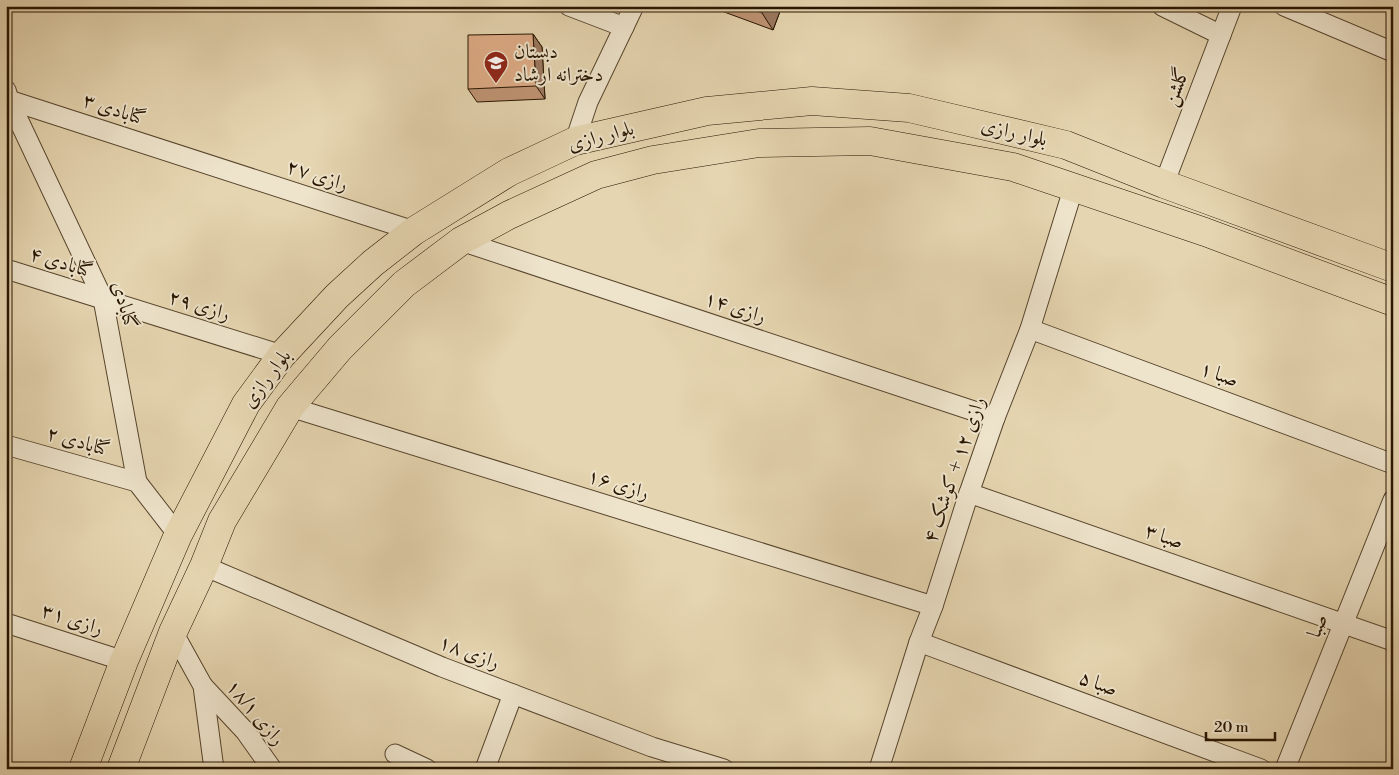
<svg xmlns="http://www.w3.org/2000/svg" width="1399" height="775" font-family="'Libre Bodoni',Amiri,serif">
  <rect width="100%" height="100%" fill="#e5d5b0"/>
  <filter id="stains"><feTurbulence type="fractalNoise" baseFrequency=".004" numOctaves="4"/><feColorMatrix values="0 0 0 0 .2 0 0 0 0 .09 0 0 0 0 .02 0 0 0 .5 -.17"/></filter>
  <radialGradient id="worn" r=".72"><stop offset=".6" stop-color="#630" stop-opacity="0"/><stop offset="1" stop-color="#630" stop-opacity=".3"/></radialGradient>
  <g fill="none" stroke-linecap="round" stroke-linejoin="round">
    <defs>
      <g id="minor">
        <polyline points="569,6 624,27"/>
        <polyline points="1162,6 1221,35"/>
        <polyline points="1284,6 1393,52"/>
        <polyline points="6,90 9,100 103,299 137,482 178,535"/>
        <polyline points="9,100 414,231"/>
        <polyline points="575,141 588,102 634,6"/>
        <polyline points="1164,184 1232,6"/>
        <polyline points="461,241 995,418"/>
        <polyline points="6,269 282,355"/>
        <polyline points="1030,329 1393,464"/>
        <polyline points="290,407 933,606"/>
        <polyline points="6,445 137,482"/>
        <polyline points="969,493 1393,641"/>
        <polyline points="204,566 442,667 652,747 724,769"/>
        <polyline points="6,623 124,661"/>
        <polyline points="173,632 203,686 214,769"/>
        <polyline points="919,642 1261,769"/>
        <polyline points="203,686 245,731 272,769"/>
        <polyline points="395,754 427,769"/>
        <polyline points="485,769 513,694"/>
        <polyline points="879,769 919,642 933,606 969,493 995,418 1030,329 1074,186"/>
        <polyline points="1285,769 1393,500"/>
      </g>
      <g id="primary">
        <polyline points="83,769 124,661 178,535 246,404 282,355 337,296 373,263 414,231 509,172 575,141 707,111 812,101 909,108 1066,145 1164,184 1393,268"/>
        <polyline points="121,769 173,632 204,566 222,521 290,407 340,348 404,284 461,241 509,215 596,175 653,160 759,143 870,141 1013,167 1205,232 1393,302"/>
      </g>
    </defs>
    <!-- minor casing -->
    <use href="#minor" stroke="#57452d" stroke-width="21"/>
    <!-- primary casing -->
    <use href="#primary" stroke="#281501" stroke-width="29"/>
    <!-- minor -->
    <use href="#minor" stroke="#eee4cc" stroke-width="19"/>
    <!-- primary -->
    <use href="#primary" stroke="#e5d5b0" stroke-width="28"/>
  </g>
  <!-- wall -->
  <g fill="#bf9474" stroke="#281501">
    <polygon points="708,6 782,6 773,30"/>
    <polygon points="533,34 542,47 545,99 477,102 468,89"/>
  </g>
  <!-- shaded-wall -->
  <g fill="#9b785e" stroke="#281501">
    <polygon points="764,6 782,6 773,30 762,13"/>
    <polygon points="533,34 542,47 545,99 536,86"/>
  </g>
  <!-- building -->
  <g fill="#deac87" stroke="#281501">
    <polygon points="743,6 764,6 762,13"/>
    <polygon points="533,34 536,86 468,89 468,35"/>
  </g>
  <!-- icons -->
  <defs>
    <symbol id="school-pin" viewBox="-11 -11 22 30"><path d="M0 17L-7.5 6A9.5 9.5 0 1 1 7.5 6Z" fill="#8f2418" stroke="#eee4cc"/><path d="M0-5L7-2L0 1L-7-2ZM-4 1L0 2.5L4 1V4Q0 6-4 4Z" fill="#fff"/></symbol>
  </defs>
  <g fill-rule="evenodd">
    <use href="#school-pin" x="482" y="49" width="28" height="38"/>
  </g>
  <g text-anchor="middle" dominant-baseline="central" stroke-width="4" stroke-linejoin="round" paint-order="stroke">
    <!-- poi labels -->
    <g font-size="20" fill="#281501" stroke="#eee4cc" text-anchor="start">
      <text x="514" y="52">دبستان<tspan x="514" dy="23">دخترانه ارشاد</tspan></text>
    </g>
    <!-- street labels -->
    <g font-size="20" fill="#281501" stroke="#eee4cc">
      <text transform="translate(1177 87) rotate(-69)">گلشن</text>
      <text transform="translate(114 110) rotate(18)">گنابادی ۳</text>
      <text transform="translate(1014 133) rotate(13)">بلوار رازی</text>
      <text transform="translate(601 137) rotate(-15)">بلوار رازی</text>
      <text transform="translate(317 176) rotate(18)">رازی ۲۷</text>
      <text transform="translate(61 263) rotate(17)">گنابادی ۴</text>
      <text transform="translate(124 305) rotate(74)">گنابادی</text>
      <text transform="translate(199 306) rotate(17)">رازی ۲۹</text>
      <text transform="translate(735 308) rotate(18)">رازی ۱۴</text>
      <text transform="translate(1219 375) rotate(20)">صبا ۱</text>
      <text transform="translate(267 379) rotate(-53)">بلوار رازی</text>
      <text transform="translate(78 442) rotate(16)">گنابادی ۲</text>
      <text transform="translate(955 470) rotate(-71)">رازی ۱۲ + کوشک ۴</text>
      <text transform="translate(618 485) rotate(17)">رازی ۱۶</text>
      <text transform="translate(1164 537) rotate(19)">صبا ۳</text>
      <text transform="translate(72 620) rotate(18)">رازی ۳۱</text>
      <text transform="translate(1318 626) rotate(-68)">صبا</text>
      <text transform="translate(469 653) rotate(21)">رازی ۱۸</text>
      <text transform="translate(1098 684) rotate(20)">صبا ۵</text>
      <text transform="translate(255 713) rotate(50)">رازی ۱۸/۱</text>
    </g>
  </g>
  <!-- margin -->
  <rect width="1399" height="775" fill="none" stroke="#e5d5b0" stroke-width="25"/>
  <rect x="8" y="8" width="1384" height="760" fill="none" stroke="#281501" stroke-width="2.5"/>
  <rect x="12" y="12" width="1374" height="750" fill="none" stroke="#281501"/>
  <!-- scale -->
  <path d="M1206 732v8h69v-8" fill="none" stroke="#281501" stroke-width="2.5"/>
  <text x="1214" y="732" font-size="15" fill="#281501" stroke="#eee4cc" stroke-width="4" paint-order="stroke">20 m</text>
  <rect width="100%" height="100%" filter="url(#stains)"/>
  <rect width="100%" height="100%" fill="url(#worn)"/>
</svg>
